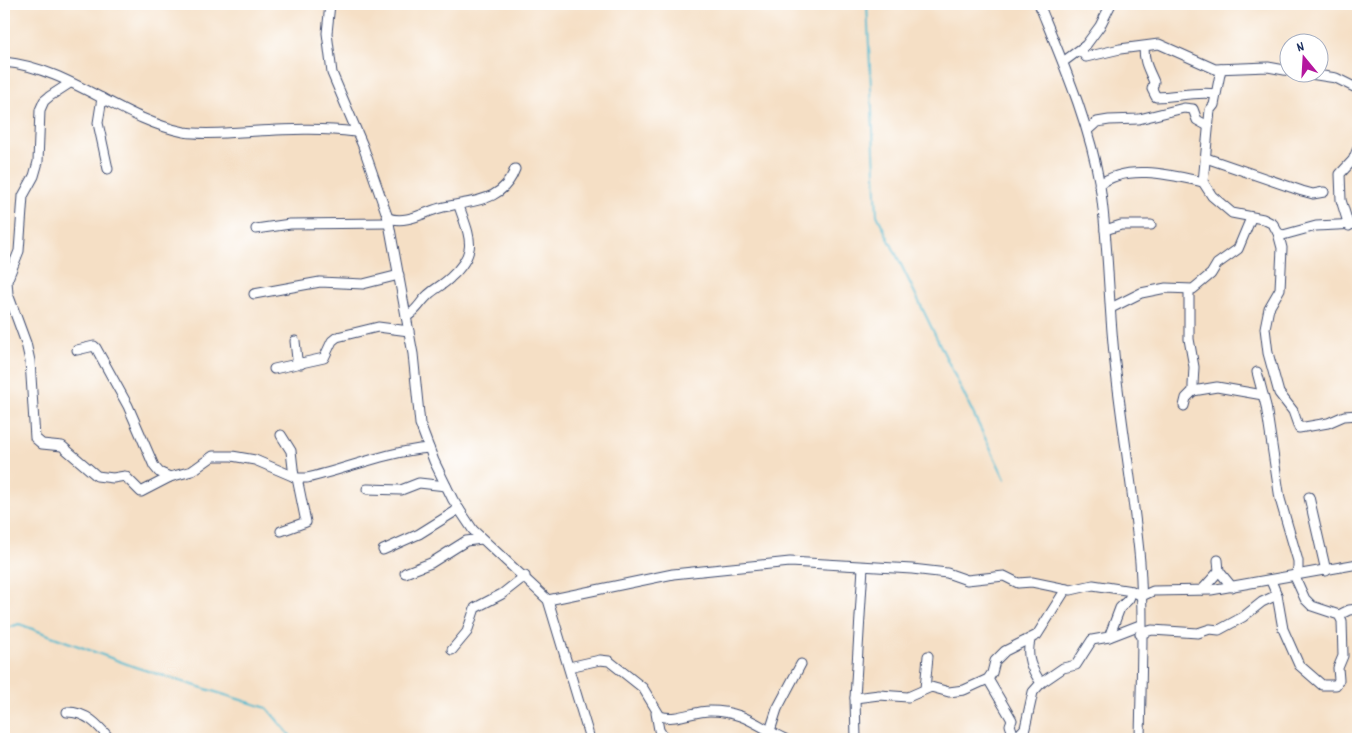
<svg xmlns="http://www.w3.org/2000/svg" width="1362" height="743" font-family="Dekko,sans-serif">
  <rect width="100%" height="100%" fill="#fff"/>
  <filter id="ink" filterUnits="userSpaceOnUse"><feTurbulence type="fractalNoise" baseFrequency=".02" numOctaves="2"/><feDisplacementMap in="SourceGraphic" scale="10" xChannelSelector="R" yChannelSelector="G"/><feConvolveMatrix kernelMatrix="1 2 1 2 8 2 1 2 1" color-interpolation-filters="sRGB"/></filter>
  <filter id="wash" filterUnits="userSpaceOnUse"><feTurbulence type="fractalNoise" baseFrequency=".0096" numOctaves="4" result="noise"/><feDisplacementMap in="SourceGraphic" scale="20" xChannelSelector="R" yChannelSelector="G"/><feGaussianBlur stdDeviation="1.12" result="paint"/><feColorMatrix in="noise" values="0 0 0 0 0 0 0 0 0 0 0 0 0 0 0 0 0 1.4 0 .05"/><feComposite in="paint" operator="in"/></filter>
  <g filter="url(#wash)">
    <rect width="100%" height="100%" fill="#f5dfc5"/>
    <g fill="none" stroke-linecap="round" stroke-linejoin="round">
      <!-- stream -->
      <g stroke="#51b9cf" stroke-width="2">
        <polyline points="867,4 877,215 1005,479"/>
        <polyline points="4,629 19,624 135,667 267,708 293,739"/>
      </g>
    </g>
  </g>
  <g filter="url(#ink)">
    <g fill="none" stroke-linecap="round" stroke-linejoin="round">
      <defs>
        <g id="minor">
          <polyline points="330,4 327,33 332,73 363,146 388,218 413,354 420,424 434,461 453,500 473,530 548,600 590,739"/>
          <path d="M1039,4C1063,63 1089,122 1100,186C1109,245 1108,304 1115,363C1122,429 1134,495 1140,562C1144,620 1141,681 1140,739"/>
          <polyline points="1192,4 1205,4"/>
          <path d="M1144,47C1144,63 1148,68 1154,82L1152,89L1156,97C1176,97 1196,91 1215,94"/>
          <polyline points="1081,51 1086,57 1120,49 1159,44 1215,69 1268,67 1290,71"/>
          <path d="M4,62C69,68 121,119 184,132C202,135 222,133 241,132C279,130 317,127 355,132"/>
          <polyline points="1063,62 1086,45 1100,26 1111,4"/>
          <polyline points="1221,69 1214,105 1210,110 1203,182 1212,196 1232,213 1263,219 1273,224 1278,233 1282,248 1280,289 1269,308 1265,328 1268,353 1279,393 1293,411 1299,428 1328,423 1344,416 1358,415"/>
          <polyline points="1297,72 1336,78 1358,89"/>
          <path d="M70,83L50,96L44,101L40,110L38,162L34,176L23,196L19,251L7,281L8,294L26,343L30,361L35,438L42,444L62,446L97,476L113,478L125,476L141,492L170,477L192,471L213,456H232L255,460L297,478H307C349,468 386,452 429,448"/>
          <polyline points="102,98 98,123 108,169"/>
          <polyline points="1088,130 1097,122 1109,120 1139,119 1184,108 1193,109 1197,120 1208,126"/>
          <polyline points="1206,158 1302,191 1313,194 1324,192"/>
          <path d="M1099,185C1126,163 1172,175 1203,182"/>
          <path d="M388,218C407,224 422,213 440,208C471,200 502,204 515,169"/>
          <polyline points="1349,226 1341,200 1340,174 1353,160 1358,148"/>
          <polyline points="256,229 290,224 389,223"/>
          <polyline points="1105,230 1121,225 1151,225"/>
          <polyline points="1278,233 1283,235 1316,226 1358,224"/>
          <polyline points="254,294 320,282 363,284 399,275"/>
          <polyline points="1111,308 1141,293 1166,288 1193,289 1211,274 1217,264 1238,249 1251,218"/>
          <path d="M406,317C417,311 420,302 428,295C434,289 443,285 450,278C479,252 470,238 459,206"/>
          <polyline points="295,341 297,359 301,364"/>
          <polyline points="77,350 94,346 96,348 128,406 154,466 159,472 170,477"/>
          <polyline points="274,369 324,358 332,341 337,337 378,327 409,331"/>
          <polyline points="1257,372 1266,406 1280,499 1298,561 1298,568 1295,577 1305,599 1312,606 1339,615 1342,621 1343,656 1338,668 1339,680 1336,685 1322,685 1299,665 1283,629 1277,595 1271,581"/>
          <polyline points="1193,391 1217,387 1263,395"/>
          <polyline points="1184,406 1186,398 1193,391 1193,385 1194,367 1189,339 1189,290"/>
          <polyline points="281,435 291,451 294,477"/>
          <polyline points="367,489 401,490 419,483 446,486"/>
          <polyline points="1309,497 1326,571"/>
          <polyline points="281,531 306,522 297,478"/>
          <polyline points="383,550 419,534 459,509"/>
          <polyline points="1219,571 1232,587"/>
          <polyline points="405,573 431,563 466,541 482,539"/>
          <polyline points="1202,590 1219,571 1218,560"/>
          <polyline points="548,600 673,574 790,562 912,569 947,573 967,580 1004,576 1018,583 1032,582 1071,590 1093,585 1132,591 1142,596 1153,591 1211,590 1358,564"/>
          <polyline points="1339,615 1349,610 1358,609"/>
          <polyline points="1140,634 1152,630 1198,633 1210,629 1219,630 1243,617 1262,602 1277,595"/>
          <polyline points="1109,637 1140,625"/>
          <polyline points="452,650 467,632 475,608 502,594 525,576"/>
          <path d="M569,667L600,660L609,661L643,688L660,716C677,721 693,711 710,711C744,711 757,726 785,739"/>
          <polyline points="988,679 1012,720 1010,725 1015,739"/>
          <polyline points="1041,683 1063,668 1076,665 1092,640 1109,637 1120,608 1129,599 1132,591"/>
          <polyline points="925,689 928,656"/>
          <polyline points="855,698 879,695 908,697 931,687 949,692 964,690 988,679 992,673 995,661 1005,651 1037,635 1066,589"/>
          <path d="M67,712C87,712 98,725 110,739"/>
          <polyline points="656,713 659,730 665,739"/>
          <polyline points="770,731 777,709 801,664"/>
          <polyline points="856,739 855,698 863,567"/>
          <path d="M1015,739L1025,728L1033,692L1041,683C1031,668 1026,658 1030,640"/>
        </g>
      </defs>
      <!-- minor casing -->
      <use href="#minor" stroke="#3c496d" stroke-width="11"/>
      <!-- minor -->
      <use href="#minor" stroke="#fff" stroke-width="9"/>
    </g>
  </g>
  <!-- margin -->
  <rect width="1362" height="743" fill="none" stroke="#fff" stroke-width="20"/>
  <!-- north arrow -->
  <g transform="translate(1304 58) rotate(342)"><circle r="24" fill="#ffffff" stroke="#a4acbf"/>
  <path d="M0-4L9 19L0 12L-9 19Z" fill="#b5179e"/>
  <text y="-8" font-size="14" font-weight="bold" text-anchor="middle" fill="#1b2f5e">N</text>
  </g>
</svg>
